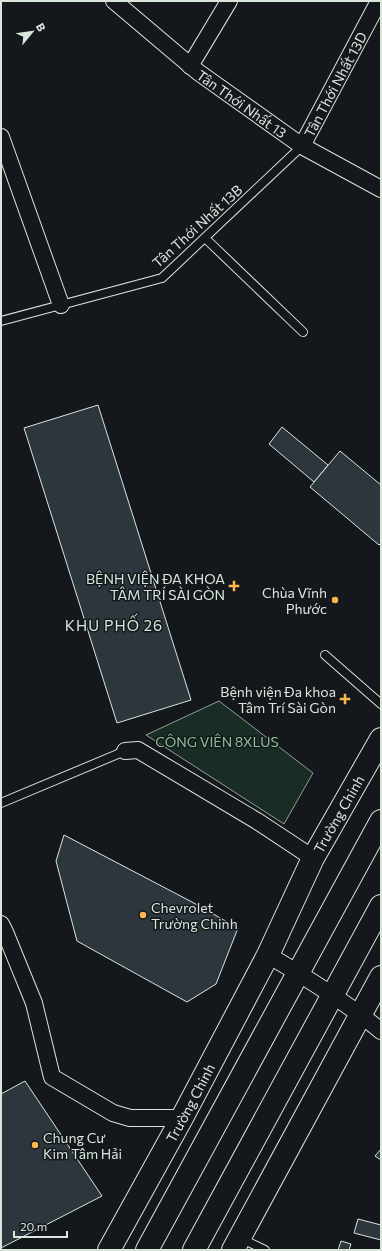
<svg xmlns="http://www.w3.org/2000/svg" width="382" height="1251" font-family="Commissioner,sans-serif">
  <rect width="100%" height="100%" fill="#14181c"/>
  <!-- green -->
  <polygon fill="#1a2d24" stroke="#939e99" points="219,701 313,773 284,824 146,735"/>
  <!-- building -->
  <g fill="#2c363c" stroke="#d8e6dc">
    <polygon points="98,405 191,700 117,723 24,428"/>
    <polygon points="282,427 328,465 314,482 269,444"/>
    <polygon points="340,451 381,485 381,543 379,545 310,487"/>
    <polygon points="64,835 192,902 238,928 216,984 187,1002 77,941 56,861"/>
    <polygon points="25,1081 102,1196 1,1248 1,1094"/>
    <polygon points="381,1149 381,1160 375,1156"/>
    <polygon points="358,1219 381,1225 381,1240 354,1233"/>
    <polygon points="341,1241 351,1244 349,1250 338,1250"/>
  </g>
  <g fill="none" stroke-linecap="round" stroke-linejoin="round">
    <defs>
      <g id="lane">
        <polyline points="205,238 303,332"/>
        <polyline points="1,321 162,278 302,146"/>
        <polyline points="325,655 381,704"/>
        <polyline points="1,803 125,751"/>
        <polyline points="240,1238 265,1250"/>
      </g>
      <g id="street">
        <path id="s1" d="M114,1L198,72L302,146L381,189"/>
        <polyline points="190,66 229,1"/>
        <polyline points="1,137 61,305"/>
        <path id="s2" d="M302,146L379,1"/>
        <polyline points="125,751 138,750 257,821 313,858"/>
        <polyline points="1,924 5,932 34,1003 52,1077 113,1113 130,1118 182,1118"/>
        <path d="M268,955C307,978 346,1002 381,1031"/>
      </g>
      <g id="primary">
        <path id="s3" d="M109,1250L182,1118L268,955L313,858L381,739"/>
        <polyline points="147,1250 381,821"/>
        <polyline points="194,1250 381,906"/>
        <polyline points="233,1250 381,977"/>
      </g>
    </defs>
    <!-- lane casing -->
    <use href="#lane" stroke="#d8e6dc" stroke-width="10"/>
    <!-- street casing -->
    <use href="#street" stroke="#d8e6dc" stroke-width="18"/>
    <!-- primary casing -->
    <use href="#primary" stroke="#d8e6dc" stroke-width="24"/>
    <!-- lane -->
    <use href="#lane" stroke="#14181c" stroke-width="8"/>
    <!-- street -->
    <use href="#street" stroke="#14181c" stroke-width="16"/>
    <!-- primary -->
    <use href="#primary" stroke="#14181c" stroke-width="22"/>
  </g>
  <!-- markers -->
  <g fill="#ffb74d" stroke="#14181c" stroke-width="1.5">
    <path d="M232 580h4v4h4v4h-4v4h-4v-4h-4v-4h4z"/>
    <circle cx="335" cy="600" r="4"/>
    <path d="M343 693h4v4h4v4h-4v4h-4v-4h-4v-4h4z"/>
    <circle cx="143" cy="915" r="4"/>
    <circle cx="35" cy="1145" r="4"/>
  </g>
  <g text-anchor="middle" dominant-baseline="central" stroke-width="3" stroke-linejoin="round" paint-order="stroke">
    <!-- street labels -->
    <g font-size="14" fill="#d8e6dc" stroke="#14181c">
      <text stroke="none"><textPath href="#s2" startOffset="70">Tân Thới Nhất 13D</textPath></text>
      <text stroke="none"><textPath href="#s1" startOffset="164">Tân Thới Nhất 13</textPath></text>
      <text transform="translate(197 226) rotate(-42)">Tân Thới Nhất 13B</text>
      <text stroke="none"><textPath href="#s3" startOffset="493">Trường Chinh</textPath></text>
      <text stroke="none"><textPath href="#s3" startOffset="168">Trường Chinh</textPath></text>
    </g>
    <!-- poi labels -->
    <g font-size="14" fill="#d8e6dc" stroke="#14181c" text-anchor="end">
      <text x="225" y="578">BỆNH VIỆN ĐA KHOA<tspan x="225" dy="16">TÂM TRÍ SÀI GÒN</tspan></text>
      <text x="327" y="592">Chùa Vĩnh<tspan x="327" dy="16">Phước</tspan></text>
      <text x="336" y="691">Bệnh viện Đa khoa<tspan x="336" dy="16">Tâm Trí Sài Gòn</tspan></text>
      <text x="151" y="907" text-anchor="start">Chevrolet<tspan x="151" dy="16">Trường Chinh</tspan></text>
      <text x="43" y="1137" text-anchor="start">Chung Cư<tspan x="43" dy="16">Kim Tâm Hải</tspan></text>
    </g>
    <!-- park labels -->
    <g font-size="14" fill="#8ac095" stroke="#14181c">
      <text x="217" y="741">CÔNG VIÊN 8XLUS</text>
    </g>
    <!-- neighbourhood labels -->
    <g font-size="15" letter-spacing="1" fill="#d8e6dc" stroke="#14181c">
      <text x="114" y="625">KHU PHỐ 26</text>
    </g>
  </g>
  <!-- border -->
  <rect width="382" height="1251" fill="none" stroke="#d8e6dc" stroke-width="4"/>
  <!-- north arrow -->
  <g transform="translate(32 32) rotate(61)" stroke="#14181c" stroke-width="3" paint-order="stroke">
  <path d="M0-3L7 15L0 10L-7 15Z" fill="#d8e6dc"/>
  <text y="-6" font-size="11" font-weight="bold" text-anchor="middle" fill="#d8e6dc">B</text>
  </g>
  <!-- scale -->
  <path d="M14 1231v6h53v-6" fill="none" stroke="#d8e6dc" stroke-width="2"/>
  <text x="20" y="1231" font-size="12" fill="#d8e6dc" stroke="#14181c" stroke-width="3" paint-order="stroke">20 m</text>
</svg>
